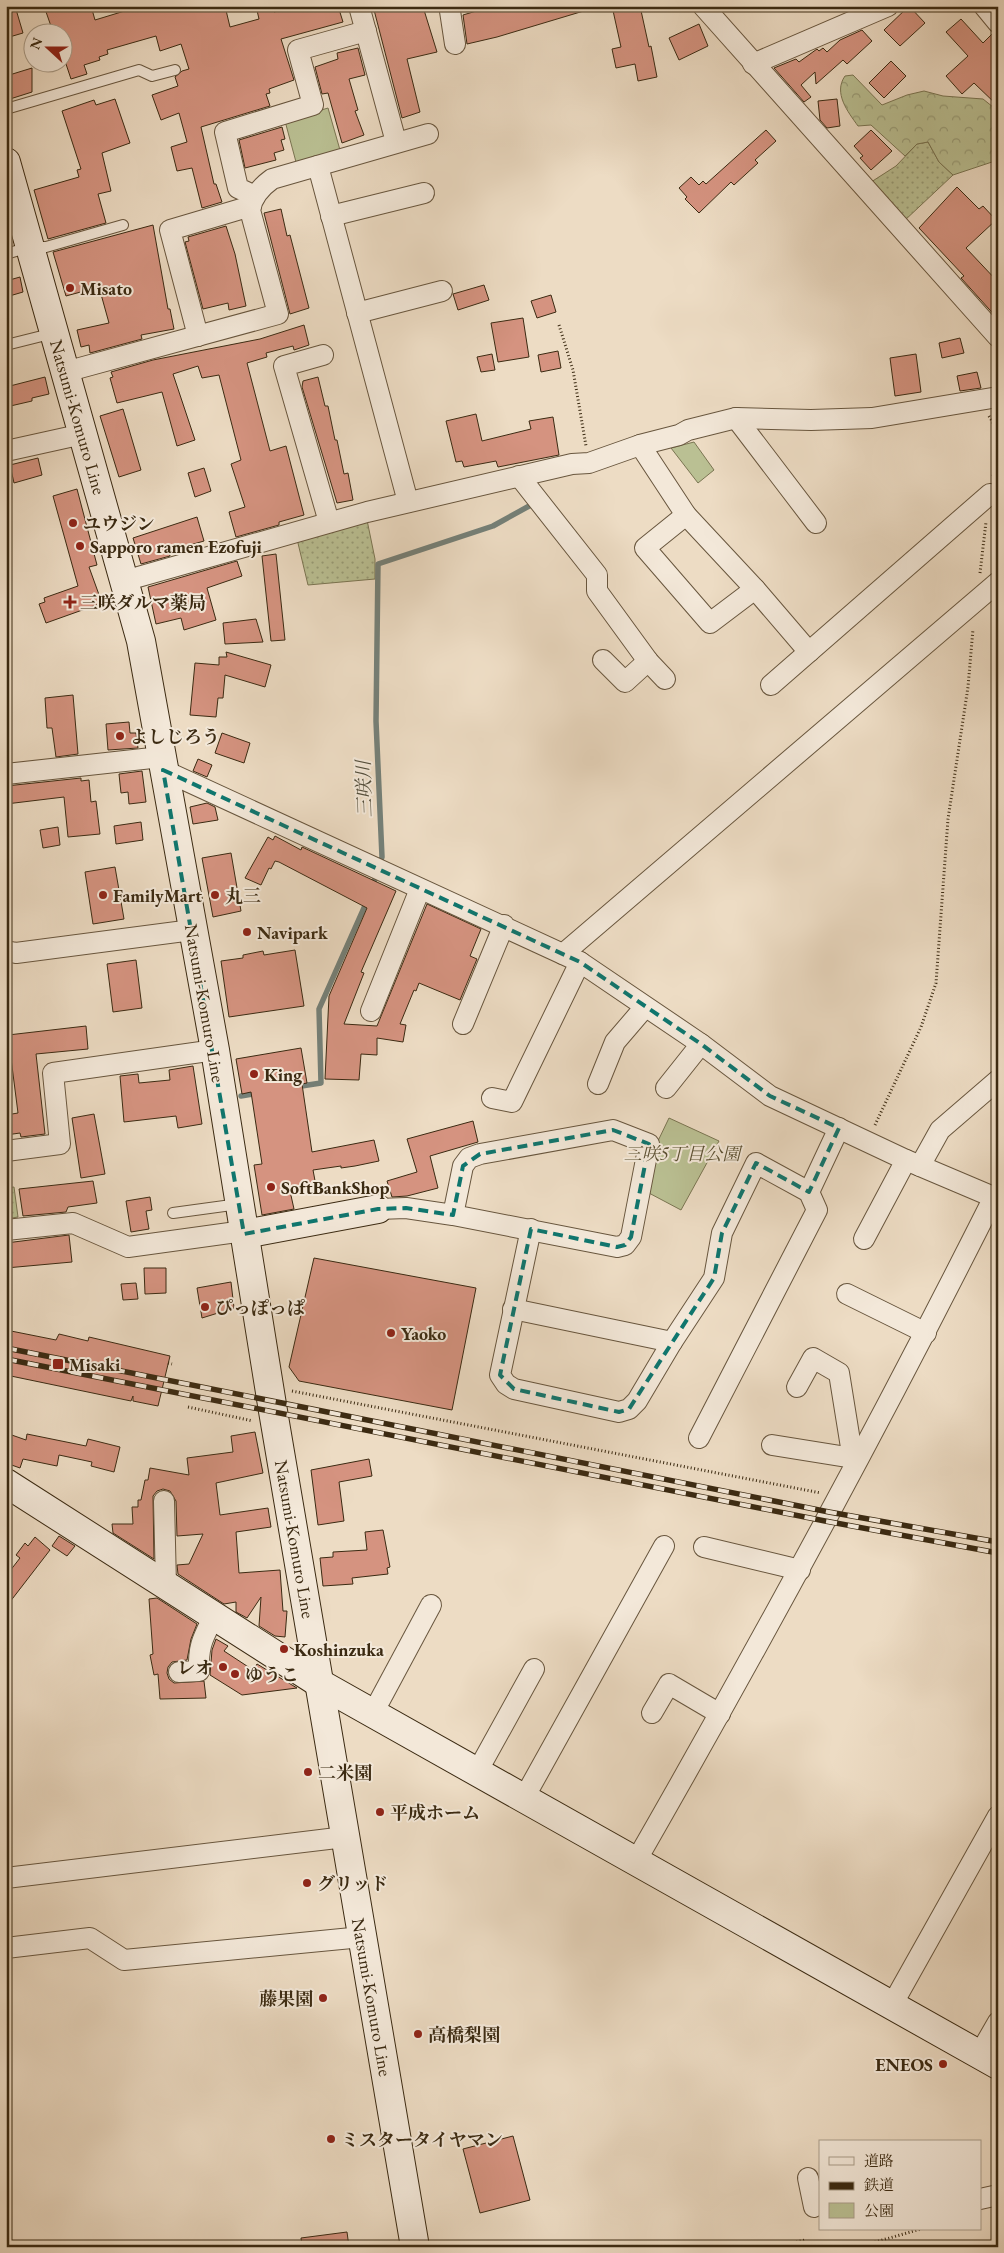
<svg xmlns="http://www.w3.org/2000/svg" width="1004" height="2253" font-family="'EB Garamond','Noto Serif JP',serif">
  <defs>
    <pattern id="grass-dots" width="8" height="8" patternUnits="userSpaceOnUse" patternTransform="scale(1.25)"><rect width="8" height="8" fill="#bac093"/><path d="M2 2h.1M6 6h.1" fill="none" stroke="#989c77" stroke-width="1.8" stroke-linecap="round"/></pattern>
    <pattern id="forest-crowns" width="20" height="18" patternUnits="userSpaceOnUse" patternTransform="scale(1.25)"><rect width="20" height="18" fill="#bac093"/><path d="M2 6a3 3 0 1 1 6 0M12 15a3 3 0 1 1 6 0" fill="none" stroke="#989c77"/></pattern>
  </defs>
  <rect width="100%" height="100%" fill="#eddcc4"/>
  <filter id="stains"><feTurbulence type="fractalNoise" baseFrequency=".004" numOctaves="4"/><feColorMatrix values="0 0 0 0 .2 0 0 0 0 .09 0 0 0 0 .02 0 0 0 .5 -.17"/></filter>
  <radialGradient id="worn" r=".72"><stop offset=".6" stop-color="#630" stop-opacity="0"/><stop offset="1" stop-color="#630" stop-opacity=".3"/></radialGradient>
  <!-- grass -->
  <g fill="url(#grass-dots)" stroke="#7a7552">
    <polygon points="928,142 939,162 953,175 903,222 868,184 896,166 917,144"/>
    <polygon points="367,520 375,559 375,579 308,585 297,539"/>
    <polygon points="14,1187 18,1217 6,1219 6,1188"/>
  </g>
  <!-- forest -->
  <path fill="url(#forest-crowns)" stroke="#7a7552" d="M853,75L882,105L907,95L924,91L943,96L983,99L998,111V137L996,139L998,142V160L953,175L939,162L928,142L917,144L905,156L871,125L858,126C848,112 833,93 845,76Z"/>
  <!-- park -->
  <g fill="#bac093" stroke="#7a7552">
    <polygon points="328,108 340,150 296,162 285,121"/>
    <polygon points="694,442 714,470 698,483 671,448"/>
    <polygon points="669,1118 719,1141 681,1210 647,1192 657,1143"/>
  </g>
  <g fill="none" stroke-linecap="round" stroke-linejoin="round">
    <!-- stream -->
    <g stroke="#758078" stroke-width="5.5">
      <polyline points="372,888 382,857 376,721 378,564 493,526 531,505"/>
      <polyline points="295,1087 321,1083 319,1009 367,901"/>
      <polyline points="241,1096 259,1093"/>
    </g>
  </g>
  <!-- building -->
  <g fill="#d59380" stroke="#3b2a12">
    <polygon points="6,6 15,6 23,33 6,38"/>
    <polygon points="44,6 91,6 95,20 141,6 225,6 230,27 259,19 256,6 272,6 274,12 299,6 338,6 343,22 281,39 294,80 269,89 270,93 266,94 270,106 201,127 214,184 216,184 222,202 202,208 192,168 177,171 171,147 187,142 179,113 161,120 152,95 178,86 175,77 182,71 189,69 181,44 160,51 156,36 107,50 108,54 99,57 100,60 84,65 87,74 71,79 62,52 62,32 53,32"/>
    <polygon points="373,6 387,6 388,10 401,6 420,6 422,11 424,10 437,52 407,59 420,112 402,118"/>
    <polygon points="493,6 586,6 587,10 497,37 467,44 463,15"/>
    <polygon points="612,6 640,6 649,47 651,46 657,77 638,81 635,64 616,68 612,49 621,47"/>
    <polygon points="909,6 925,23 900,46 884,30"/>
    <polygon points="961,19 983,43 993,33 998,35 998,106 974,83 962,94 946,76 968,56 946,32"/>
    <polygon points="699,24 708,46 679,60 669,38"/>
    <polygon points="862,30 872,41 847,64 843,60 816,84 815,72 801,85 811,97 804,102 774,68 796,59 799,62 817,49 819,51 823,48 827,52 840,40"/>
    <polygon points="358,48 365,75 349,79 358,110 355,111 364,135 342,143 328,93 322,94 315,67 338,59 337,53"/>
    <polygon points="891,61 906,76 884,98 869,83"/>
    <polygon points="32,68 32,92 10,99 6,86 6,76"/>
    <polygon points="115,99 130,143 102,153 111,191 98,194 106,223 48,239 34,190 79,177 77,170 81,169 62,111 94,100 96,105"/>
    <polygon points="837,99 840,126 827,128 820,120 818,101"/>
    <polygon points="282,127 285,139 281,140 284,150 274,153 276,160 245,168 239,140"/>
    <polygon points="766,130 776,141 755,160 758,163 734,185 731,182 699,213 685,199 687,197 679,188 691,177 699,185 703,181 706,184"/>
    <polygon points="871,130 892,151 871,170 860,158 863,156 854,146"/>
    <polygon points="957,187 979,209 983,206 996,220 966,248 998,282 998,319 961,278 964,276 919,228"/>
    <polygon points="281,209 287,236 290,235 309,308 290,314 264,213"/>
    <polygon points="153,225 168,309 170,309 174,329 141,335 142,339 90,353 89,345 81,347 77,330 109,323 99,287 66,296 53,252"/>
    <polygon points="226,226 235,254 246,306 229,310 228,303 203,309 185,242 189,241 188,237"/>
    <polygon points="20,277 23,292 6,297 6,281"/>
    <polygon points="484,285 489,300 458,310 453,294"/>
    <polygon points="551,295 556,312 537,318 531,301"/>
    <polygon points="523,318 529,357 498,362 491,323"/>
    <polygon points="304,325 309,345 294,350 293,346 266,353 267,357 247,363 270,451 286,446 304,515 279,522 279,525 236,537 229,512 245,507 231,464 241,460 219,375 202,378 198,366 173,374 195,440 177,446 162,392 117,403 110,378 113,377 111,372 153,360 260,339"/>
    <polygon points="960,338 964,353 942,358 939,343"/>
    <polygon points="558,351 561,368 541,372 538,355"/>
    <polygon points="492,354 495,370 481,372 477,357"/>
    <polygon points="916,354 921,392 895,396 890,358"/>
    <polygon points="977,372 981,388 960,391 957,376"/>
    <polygon points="45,377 49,394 32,398 32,401 6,407 6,387"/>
    <polygon points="318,377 325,406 328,406 335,440 337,440 344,474 348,473 353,500 337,503 302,387 303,381"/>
    <polygon points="123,409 141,470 119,477 100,416"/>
    <polygon points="476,414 482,441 531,429 529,421 553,417 559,455 498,467 496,461 464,467 462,461 456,462 446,421"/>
    <polygon points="38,458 42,475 14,483 10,465"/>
    <polygon points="204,468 211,491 195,497 188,473"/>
    <polygon points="77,489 97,565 89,567 102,603 46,623 39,604 45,602 44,598 78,586 53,496"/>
    <polygon points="197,517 204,541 169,551 170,556 141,564 133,538"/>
    <polygon points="276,554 285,640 271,641 262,556"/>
    <polygon points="237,561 242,576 207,588 216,620 184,630 181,618 156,624 148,587"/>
    <polygon points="256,619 263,642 225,644 223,623"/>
    <polygon points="226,652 271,665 265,687 225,675 223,698 218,698 216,717 190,715 195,663 219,665 219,657 227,657"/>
    <polygon points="73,695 78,754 56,757 52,728 47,728 45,698"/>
    <polygon points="129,722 130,733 136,733 138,748 108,750 106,724"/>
    <polygon points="222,733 250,743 244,763 215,753"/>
    <polygon points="198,759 212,765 207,777 193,771"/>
    <polygon points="142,771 146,802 129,804 128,792 121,793 119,774"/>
    <polygon points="81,778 81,781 89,780 91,802 96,801 100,834 68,837 64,797 6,804 6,786"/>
    <polygon points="207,803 215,807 218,820 193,824 190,807"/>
    <polygon points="141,822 143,840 116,844 114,826"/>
    <polygon points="58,827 60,845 43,848 40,830"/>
    <polygon points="275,836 301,850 302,847 396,891 361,972 364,973 344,1024 377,1026 427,904 481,929 470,956 477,959 460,1000 419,983 416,991 414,990 400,1024 406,1025 403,1042 377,1038 377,1055 361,1054 359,1080 325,1079 329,996 367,908 279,862 275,861 271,869 269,868 261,885 245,878 268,837 273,840"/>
    <polygon points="231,853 241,911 213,917 202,858"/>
    <polygon points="115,867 124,919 93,924 85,872"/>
    <polygon points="295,950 304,1006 229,1017 221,961 243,958 243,955 263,951 264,955"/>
    <polygon points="136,960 142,1008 113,1012 107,964"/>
    <polygon points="86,1026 88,1049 36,1054 45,1134 21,1137 20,1133 6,1135 6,1115 18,1113 8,1035"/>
    <polygon points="301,1048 307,1083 302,1084 312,1152 374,1140 379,1161 355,1166 341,1168 341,1166 313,1170 316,1186 290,1191 294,1209 262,1215 254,1165 262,1164 251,1092 242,1094 236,1059"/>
    <polygon points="193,1066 202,1124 178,1128 176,1116 124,1122 120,1076 138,1074 139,1083 170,1080 169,1070"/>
    <polygon points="94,1114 105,1174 81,1178 72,1118"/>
    <polygon points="473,1121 478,1142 430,1156 438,1188 407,1196 392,1197 387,1181 417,1172 407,1139"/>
    <polygon points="93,1181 97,1203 68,1207 66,1212 23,1216 19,1189"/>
    <polygon points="150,1197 152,1210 146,1211 149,1229 131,1232 126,1201"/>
    <polygon points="69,1235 72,1262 6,1268 6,1243"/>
    <polygon points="314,1258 476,1288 452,1410 299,1381 289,1367"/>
    <polygon points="144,1268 166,1268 166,1293 145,1294"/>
    <polygon points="231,1282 234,1308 202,1318 197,1288"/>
    <polygon points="136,1283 138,1299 123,1300 121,1284"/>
    <polygon points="6,1330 56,1340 59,1334 88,1341 89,1337 170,1356 158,1406 133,1401 133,1396 131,1401 6,1375"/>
    <polygon points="255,1432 263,1473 216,1483 220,1515 268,1508 271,1527 236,1532 239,1573 280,1570 283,1611 287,1611 285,1637 275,1636 259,1626 261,1597 247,1618 236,1612 236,1602 224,1604 178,1574 177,1565 189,1564 203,1534 177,1536 176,1501 170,1491 163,1489 157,1491 153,1496 154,1559 113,1533 112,1524 133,1524 132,1507 138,1507 138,1500 141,1500 145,1480 148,1480 150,1468 189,1475 187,1458 233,1452 231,1436"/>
    <polygon points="6,1433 26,1440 27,1434 86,1446 88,1439 120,1447 114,1472 91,1466 92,1462 59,1455 57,1466 23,1459 20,1468 6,1463"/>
    <polygon points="369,1459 372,1476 339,1482 344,1521 318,1525 311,1470"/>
    <polygon points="383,1530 390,1567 387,1568 388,1574 352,1578 353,1584 323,1586 320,1558 333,1557 333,1552 367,1550 365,1532"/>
    <polygon points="59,1536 75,1546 67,1556 52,1546"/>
    <polygon points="35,1537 50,1550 6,1607 6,1576 20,1558 16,1555 25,1543 28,1546"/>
    <polygon points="157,1598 197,1624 191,1639 187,1660 172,1662 168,1667 167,1673 169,1679 174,1683 204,1681 206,1698 160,1699 158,1674 154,1675 150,1655 153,1654 149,1599"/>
    <polygon points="216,1639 228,1646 224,1651 253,1670 257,1664 297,1688 242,1695 210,1675 212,1650"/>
    <polygon points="513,2136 530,2200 480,2213 463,2149"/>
    <polygon points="347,2232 349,2247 302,2247 301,2238"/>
  </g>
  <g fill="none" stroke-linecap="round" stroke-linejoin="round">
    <defs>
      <g id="lane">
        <polyline points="6,109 139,70 152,76 175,70"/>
        <polyline points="6,254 29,247 46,247 123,225"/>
        <polyline points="6,345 54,333"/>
        <polyline points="173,1213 239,1204"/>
      </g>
      <g id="street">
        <polyline points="359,6 396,142"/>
        <polyline points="451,6 450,11 455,44"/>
        <polyline points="703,6 998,337"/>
        <polyline points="984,6 998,23"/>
        <polyline points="753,64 888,6"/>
        <polyline points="318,166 408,502"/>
        <polyline points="255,196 238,188 225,132 313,105 298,50 366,31"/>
        <polyline points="331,216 424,193"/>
        <polyline points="357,313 442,291"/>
        <polyline points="198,336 170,230 251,206"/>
        <polyline points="323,355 284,366 329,522"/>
        <path d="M65,372L278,314L250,210C252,197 261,187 272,179L428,134"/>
        <polyline points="736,418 816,523"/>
        <polyline points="640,445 686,515 755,589 809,652"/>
        <polyline points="6,451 83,434"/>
        <polyline points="519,476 597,575 597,591 648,661 665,679"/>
        <polyline points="686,515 645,548 710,623 755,589"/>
        <polyline points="124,581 367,512 572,464 589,463 640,445 679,435 688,430 736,418 811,420 872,418 998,397"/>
        <polyline points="603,660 625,682 648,661"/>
        <polyline points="771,685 990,494"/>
        <polyline points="163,770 580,962 701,1044 770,1096 906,1160 998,1199"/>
        <polyline points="6,774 161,757"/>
        <polyline points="6,951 16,953 192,930"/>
        <polyline points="563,954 998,582"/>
        <polyline points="371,1011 420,889"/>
        <polyline points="463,1024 504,925"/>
        <polyline points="598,1084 615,1042 645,1007"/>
        <polyline points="666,1088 701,1044"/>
        <polyline points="492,1098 512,1102 580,962"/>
        <polyline points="6,1151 60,1144 53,1073 215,1050"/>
        <polyline points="920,1166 940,1130 998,1080"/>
        <polyline points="809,1192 839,1128"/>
        <polyline points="378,1209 406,1208 453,1215 617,1247 625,1245 631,1237 649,1144 613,1130 480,1154 469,1158 463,1166 453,1215"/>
        <polyline points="531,1229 500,1375 506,1384 514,1389 619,1412 629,1409 637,1401 672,1342 714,1278 722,1233 756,1163 809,1192 817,1210 699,1438"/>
        <polyline points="6,1230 73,1223 128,1247 244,1231"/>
        <polyline points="864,1239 906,1160"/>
        <polyline points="847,1294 926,1333"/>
        <polyline points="513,1309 672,1342"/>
        <polyline points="797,1387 813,1358 839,1373 854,1466"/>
        <polyline points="772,1445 853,1458"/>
        <polyline points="164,1501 166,1585"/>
        <polyline points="704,1547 800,1570"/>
        <path d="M179,1672L199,1671C198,1645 203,1638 214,1616"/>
        <polyline points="373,1713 431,1605"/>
        <polyline points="652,1713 669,1684 720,1714"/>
        <polyline points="477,1772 534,1669"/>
        <polyline points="524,1798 664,1546"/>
        <path d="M636,1861C761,1643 881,1422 994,1197"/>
        <polyline points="6,1878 345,1837"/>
        <polyline points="6,1948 90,1938 124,1960 362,1937"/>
        <polyline points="892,2005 998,1816"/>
        <polyline points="979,2055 998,2022"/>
        <polyline points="808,2178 814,2207"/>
        <polyline points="980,2199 998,2195"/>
      </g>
      <g id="secondary">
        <polyline points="6,162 141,641 215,1050 273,1411 415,2247"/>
        <polyline points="244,1234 378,1209"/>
        <polyline points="6,1483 319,1683 998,2065"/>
      </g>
    </defs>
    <!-- lane casing -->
    <use href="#lane" stroke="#68563e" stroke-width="12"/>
    <!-- street casing -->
    <use href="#street" stroke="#68563e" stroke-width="22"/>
    <!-- secondary casing -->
    <use href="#secondary" stroke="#3b2a12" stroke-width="30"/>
    <!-- path -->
    <g stroke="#3b2a12" stroke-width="3" stroke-dasharray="1 2.5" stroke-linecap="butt">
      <polyline points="559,325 573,370 586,446"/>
      <polyline points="989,416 998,431"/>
      <polyline points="993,476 998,437"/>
      <polyline points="980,573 986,522"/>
      <polyline points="875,1125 921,1027 936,983 948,819 968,687 973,629"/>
      <polyline points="168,1363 172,1364"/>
      <polyline points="292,1391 821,1493"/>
      <polyline points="188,1407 253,1421"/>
      <polyline points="776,2247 805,2240 806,2247"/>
      <polyline points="858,2247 921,2229"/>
    </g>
    <!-- lane -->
    <use href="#lane" stroke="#f3e8d9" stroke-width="10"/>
    <!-- street -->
    <use href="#street" stroke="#f3e8d9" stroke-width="20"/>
    <!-- secondary -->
    <use href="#secondary" stroke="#f3e8d9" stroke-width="28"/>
    <defs>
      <g id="rail">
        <polyline points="6,1348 829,1512 998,1542"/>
        <polyline points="6,1359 825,1521 998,1553"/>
      </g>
    </defs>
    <!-- rail casing -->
    <use href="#rail" stroke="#3b2a12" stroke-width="5.5"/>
    <!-- rail -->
    <use href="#rail" stroke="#f3e8d9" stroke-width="4" stroke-dasharray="11" stroke-linecap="butt"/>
  </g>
  <!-- marked area -->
  <path fill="none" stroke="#0f766e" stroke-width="4" stroke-dasharray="10 6" stroke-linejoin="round" d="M163,770L580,962L701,1044L770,1096L839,1128L809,1192L756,1163L722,1233L714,1278L629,1409L619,1412L514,1389L500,1375L531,1229L617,1247L625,1245L631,1237L649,1144L613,1130L480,1154L463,1166L453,1215L406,1208L378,1209L244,1234Z"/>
  <!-- markers -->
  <g fill="#8f2418" stroke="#f3e8d9" stroke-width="2">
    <circle cx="70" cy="288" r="5"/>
    <circle cx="73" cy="523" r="5"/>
    <circle cx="80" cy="546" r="5"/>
    <path d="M67.5 594.5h5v5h5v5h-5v5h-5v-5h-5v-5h5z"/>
    <circle cx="120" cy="736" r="5"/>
    <circle cx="103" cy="895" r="5"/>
    <circle cx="215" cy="895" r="5"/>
    <circle cx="247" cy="932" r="5"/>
    <circle cx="254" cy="1074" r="5"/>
    <circle cx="271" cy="1187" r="5"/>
    <circle cx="205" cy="1307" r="5"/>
    <circle cx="391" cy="1333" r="5"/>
    <rect x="52" y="1358" width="12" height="12" rx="2.5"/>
    <circle cx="284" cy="1649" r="5"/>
    <circle cx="223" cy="1667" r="5"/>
    <circle cx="235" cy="1674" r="5"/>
    <circle cx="308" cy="1772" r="5"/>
    <circle cx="380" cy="1812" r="5"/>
    <circle cx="307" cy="1883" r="5"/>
    <circle cx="323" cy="1998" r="5"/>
    <circle cx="418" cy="2034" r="5"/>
    <circle cx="943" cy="2064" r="5"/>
    <circle cx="331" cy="2139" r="5"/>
  </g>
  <g text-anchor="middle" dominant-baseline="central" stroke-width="4" stroke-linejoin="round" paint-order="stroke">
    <!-- poi labels -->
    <g font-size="18" font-weight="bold" fill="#3b2a12" stroke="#f3e8d9" text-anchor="start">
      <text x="80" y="288">Misato</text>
      <text x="83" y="523">ユウジン</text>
      <text x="90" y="546">Sapporo ramen Ezofuji</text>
      <text x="80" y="602">三咲ダルマ薬局</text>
      <text x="130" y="736">よしじろう</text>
      <text x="113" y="895">FamilyMart</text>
      <text x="225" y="895">丸三</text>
      <text x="257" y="932">Navipark</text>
      <text x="264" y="1074">King</text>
      <text x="281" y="1187">SoftBankShop</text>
      <text x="215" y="1307">ぴっぽっぱ</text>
      <text x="401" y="1333">Yaoko</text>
      <text x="69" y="1364">Misaki</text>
      <text x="294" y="1649">Koshinzuka</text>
      <text x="213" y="1667" text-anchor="end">レオ</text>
      <text x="245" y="1674">ゆうこ</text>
      <text x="318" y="1772">二米園</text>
      <text x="390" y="1812">平成ホーム</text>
      <text x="317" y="1883">グリッド</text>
      <text x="313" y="1998" text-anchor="end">藤果園</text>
      <text x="428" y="2034">高橋梨園</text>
      <text x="933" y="2064" text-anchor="end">ENEOS</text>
      <text x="341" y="2139">ミスタータイヤマン</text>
    </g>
    <!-- street labels -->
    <g font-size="18" fill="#3b2a12" stroke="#f3e8d9">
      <text transform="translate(78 417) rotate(74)">Natsumi-Komuro Line</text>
      <text transform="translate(205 1003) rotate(80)">Natsumi-Komuro Line</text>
      <text transform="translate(295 1539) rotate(80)">Natsumi-Komuro Line</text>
      <text transform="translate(372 1997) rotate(80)">Natsumi-Komuro Line</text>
    </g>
    <!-- park labels -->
    <g font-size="18" font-style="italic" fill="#5b5032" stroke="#f3e8d9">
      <text x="682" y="1153">三咲5丁目公園</text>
    </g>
    <!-- water labels -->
    <g font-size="19" font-style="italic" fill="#534e3c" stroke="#f3e8d9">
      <text transform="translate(364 789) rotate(-92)">三咲川</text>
    </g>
  </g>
  <!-- margin -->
  <rect width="1004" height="2253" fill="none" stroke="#eddcc4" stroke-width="25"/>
  <rect x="8" y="8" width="989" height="2238" fill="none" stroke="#3b2a12" stroke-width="2.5"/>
  <rect x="12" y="12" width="979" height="2228" fill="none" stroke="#3b2a12"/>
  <!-- legend -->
  <rect x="819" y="2140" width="162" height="90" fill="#f3e8d9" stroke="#a99c89"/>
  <rect x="829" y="2157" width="25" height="8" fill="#f3e8d9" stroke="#a99c89"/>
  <text x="864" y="2166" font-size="15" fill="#3b2a12">道路</text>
  <rect x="829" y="2182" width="25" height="8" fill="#3b2a12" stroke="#a99c89"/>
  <text x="864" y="2190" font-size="15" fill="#3b2a12">鉄道</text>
  <rect x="829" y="2203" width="25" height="15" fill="#bac093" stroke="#a99c89"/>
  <text x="864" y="2216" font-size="15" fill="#3b2a12">公園</text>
  <!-- north arrow -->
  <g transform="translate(48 48) rotate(291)"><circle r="24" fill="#f3e8d9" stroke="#a99c89"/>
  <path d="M0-4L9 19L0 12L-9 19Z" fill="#8f2418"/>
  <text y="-8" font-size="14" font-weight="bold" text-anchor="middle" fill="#3b2a12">N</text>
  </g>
  <rect width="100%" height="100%" filter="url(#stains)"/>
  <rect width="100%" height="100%" fill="url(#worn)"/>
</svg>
